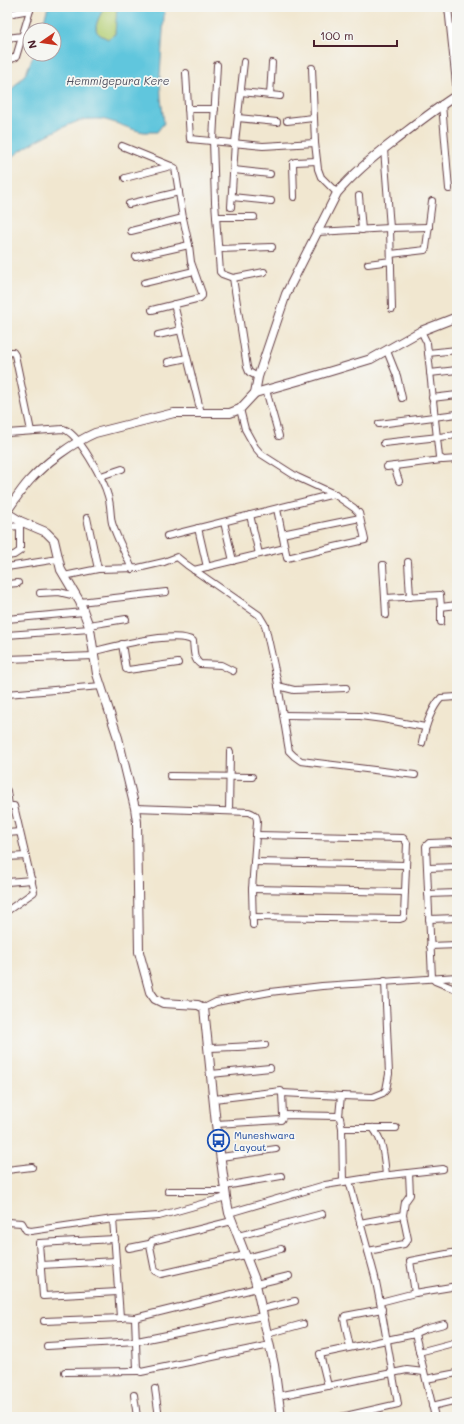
<svg xmlns="http://www.w3.org/2000/svg" width="464" height="1424" font-family="Mali,sans-serif">
  <rect width="100%" height="100%" fill="#f6f6f2"/>
  <filter id="ink" filterUnits="userSpaceOnUse"><feTurbulence type="fractalNoise" baseFrequency=".025" numOctaves="2"/><feDisplacementMap in="SourceGraphic" scale="8" xChannelSelector="R" yChannelSelector="G"/><feConvolveMatrix kernelMatrix="1 2 1 2 8 2 1 2 1" color-interpolation-filters="sRGB"/></filter>
  <filter id="wash" filterUnits="userSpaceOnUse"><feTurbulence type="fractalNoise" baseFrequency=".012" numOctaves="4" result="noise"/><feDisplacementMap in="SourceGraphic" scale="16" xChannelSelector="R" yChannelSelector="G"/><feGaussianBlur stdDeviation="0.9" result="paint"/><feColorMatrix in="noise" values="0 0 0 0 0 0 0 0 0 0 0 0 0 0 0 0 0 1.4 0 .05"/><feComposite in="paint" operator="in"/></filter>
  <g filter="url(#wash)">
    <rect width="100%" height="100%" fill="#f1e7d0"/>
    <!-- green -->
    <path fill="#b4cf75" stroke="#7f7750" d="M104,7H117L118,10L115,34L108,39C104,37 99,35 97,32C93,25 102,13 104,7Z"/>
    <!-- water -->
    <path fill="#60c6dd" stroke="#557284" d="M48,7H104C102,13 93,25 97,32C99,35 104,37 108,39L115,34L117,7H165L164,16L160,75L161,98L164,123L157,132C152,132 148,132 144,132C130,130 115,121 100,119C95,119 87,119 82,120C62,126 20,148 7,162V95L26,73L34,54H54V30H41Z"/>
  </g>
  <g filter="url(#ink)">
    <g fill="none" stroke-linecap="round" stroke-linejoin="round">
      <defs>
        <g id="minor">
          <polyline points="448,7 457,93"/>
          <polyline points="7,14 30,10"/>
          <polyline points="7,38 23,36"/>
          <polyline points="7,61 16,57 31,7"/>
          <polyline points="217,65 213,140 215,202 220,272 222,274 233,278 247,367 249,372 258,377"/>
          <polyline points="312,68 315,143 318,169 321,177 337,193"/>
          <polyline points="186,73 190,139 263,146 315,143"/>
          <polyline points="241,92 280,96"/>
          <polyline points="270,95 272,63"/>
          <polyline points="442,104 449,189"/>
          <polyline points="188,109 215,109"/>
          <polyline points="238,118 277,122"/>
          <polyline points="287,121 313,118"/>
          <polyline points="122,146 171,166"/>
          <polyline points="384,149 390,228 392,309"/>
          <polyline points="234,170 270,174"/>
          <polyline points="125,178 171,166 175,168 183,218 189,245 191,262 202,293 202,296 200,298 152,310"/>
          <polyline points="359,196 362,230"/>
          <polyline points="232,197 271,201"/>
          <polyline points="294,197 293,163 295,162 317,161"/>
          <polyline points="129,204 179,192"/>
          <polyline points="231,207 235,142 244,62"/>
          <polyline points="216,217 254,217"/>
          <polyline points="131,231 183,218"/>
          <polyline points="317,232 390,228 429,227"/>
          <polyline points="219,249 272,247"/>
          <polyline points="391,254 425,250 426,248 432,201"/>
          <polyline points="136,257 189,245"/>
          <polyline points="368,264 391,261"/>
          <polyline points="233,278 264,272"/>
          <polyline points="144,283 194,271"/>
          <polyline points="174,304 201,413"/>
          <polyline points="421,331 427,343 439,457 443,460 457,459"/>
          <polyline points="158,335 181,330"/>
          <polyline points="387,351 397,376 402,398"/>
          <polyline points="7,352 13,352 15,355 31,431"/>
          <polyline points="428,353 457,350"/>
          <polyline points="168,362 187,358"/>
          <polyline points="430,373 457,370"/>
          <polyline points="266,390 279,436"/>
          <polyline points="432,398 457,395"/>
          <polyline points="240,409 245,429 255,447 261,454 297,477 334,494 354,508 359,513 365,540 287,558 277,509"/>
          <polyline points="379,424 457,414"/>
          <path d="M7,433L63,429C78,432 104,481 108,496C111,505 110,514 112,523C117,539 126,554 132,569"/>
          <polyline points="384,443 457,435"/>
          <polyline points="394,466 399,481"/>
          <polyline points="387,467 441,460"/>
          <polyline points="101,476 122,469"/>
          <polyline points="250,515 259,554"/>
          <polyline points="87,518 98,569"/>
          <polyline points="224,522 233,561"/>
          <polyline points="7,527 20,526"/>
          <polyline points="198,528 207,567"/>
          <polyline points="282,534 360,518"/>
          <polyline points="167,536 334,494"/>
          <polyline points="7,556 14,555 20,551 20,521"/>
          <polyline points="408,562 410,597"/>
          <polyline points="383,565 385,598"/>
          <polyline points="7,567 58,559"/>
          <polyline points="194,570 285,548"/>
          <polyline points="64,576 98,569 138,568 164,562 177,557 187,565 259,615 265,625 277,679 289,751 294,756 301,761 415,775"/>
          <polyline points="456,582 457,582"/>
          <polyline points="7,584 18,583"/>
          <polyline points="40,593 59,592 76,596"/>
          <polyline points="80,602 166,592"/>
          <polyline points="386,615 385,598 440,595 441,607"/>
          <polyline points="7,619 84,612"/>
          <polyline points="441,622 441,607 457,605"/>
          <polyline points="89,625 126,619"/>
          <polyline points="7,635 90,629"/>
          <polyline points="122,644 126,669 128,670 178,663"/>
          <path d="M95,651C114,646 177,630 193,641C194,649 193,659 200,664L221,665L233,671"/>
          <polyline points="7,659 95,656"/>
          <polyline points="278,686 294,690 346,688"/>
          <polyline points="7,694 101,686"/>
          <polyline points="283,715 360,716 383,719 425,727"/>
          <path d="M422,743C425,728 431,709 441,698L457,697"/>
          <polyline points="170,776 252,777"/>
          <polyline points="7,791 9,806 14,806 34,892 7,911"/>
          <path d="M135,808L249,812C255,814 257,816 257,822L252,889L253,925"/>
          <polyline points="229,811 230,752"/>
          <polyline points="7,833 20,832"/>
          <polyline points="457,842 429,843 426,846 432,978 435,981 457,990"/>
          <polyline points="7,857 26,856"/>
          <polyline points="254,862 406,865"/>
          <polyline points="428,868 457,867"/>
          <polyline points="7,882 32,880"/>
          <polyline points="252,889 405,892"/>
          <polyline points="428,894 457,893"/>
          <polyline points="252,917 400,919 403,918 404,915 407,843 403,838 256,835"/>
          <polyline points="429,919 457,918"/>
          <polyline points="430,946 457,945"/>
          <polyline points="204,1008 216,1002 270,992 322,986 457,977"/>
          <path d="M209,1048C228,1047 246,1047 265,1045"/>
          <polyline points="211,1074 270,1068"/>
          <polyline points="282,1093 341,1096 339,1116"/>
          <polyline points="341,1096 373,1097 383,1093 386,1090 389,1074 385,981"/>
          <polyline points="214,1099 281,1091 282,1093 283,1115"/>
          <polyline points="216,1124 281,1120 284,1115 337,1116 340,1118 342,1128 396,1128"/>
          <polyline points="342,1128 343,1182"/>
          <path d="M373,1128C384,1142 384,1158 386,1175"/>
          <polyline points="221,1157 276,1149"/>
          <polyline points="7,1170 32,1167"/>
          <polyline points="349,1181 375,1277 380,1302"/>
          <polyline points="225,1186 281,1176"/>
          <polyline points="168,1191 226,1191"/>
          <polyline points="229,1213 325,1185 381,1176 443,1169"/>
          <polyline points="113,1219 120,1317 135,1318 257,1288"/>
          <polyline points="232,1221 152,1241 150,1246 155,1271 161,1274 245,1255"/>
          <polyline points="7,1222 22,1223 26,1230 31,1231 113,1219 159,1216 226,1197"/>
          <polyline points="360,1223 403,1215"/>
          <polyline points="238,1236 322,1214"/>
          <polyline points="115,1239 39,1243 43,1296 118,1292"/>
          <polyline points="129,1248 149,1244"/>
          <polyline points="368,1251 404,1244 408,1239 403,1215 405,1202 410,1195 409,1173"/>
          <polyline points="246,1258 281,1249"/>
          <polyline points="41,1265 116,1261"/>
          <polyline points="256,1284 289,1276"/>
          <polyline points="415,1293 410,1261 457,1252"/>
          <polyline points="262,1309 295,1301"/>
          <polyline points="135,1318 137,1369 141,1372 270,1345"/>
          <polyline points="44,1321 122,1318"/>
          <polyline points="267,1334 303,1324"/>
          <polyline points="413,1334 425,1329 444,1324"/>
          <polyline points="47,1346 137,1341 263,1316"/>
          <polyline points="350,1347 344,1319 345,1316 382,1309"/>
          <polyline points="419,1352 457,1342"/>
          <polyline points="65,1372 138,1371"/>
          <polyline points="426,1379 457,1373"/>
          <polyline points="328,1386 320,1354 415,1334 435,1417"/>
          <polyline points="155,1389 159,1417"/>
          <polyline points="134,1395 137,1417"/>
          <polyline points="278,1396 407,1370 424,1372"/>
          <polyline points="432,1406 457,1400"/>
          <polyline points="341,1417 398,1404 380,1302 415,1293 457,1286"/>
        </g>
        <g id="tertiary">
          <polyline points="255,393 308,378 371,359 421,331 457,317"/>
          <path d="M7,511C14,501 21,490 29,481C45,463 74,442 95,433L174,413H230L240,409L255,393L258,377L286,294L337,193C354,173 373,157 394,141C415,125 435,109 457,95"/>
          <polyline points="7,513 20,521 46,532 54,540 61,570 80,602 90,629 97,674 118,738 135,808 137,822 139,952 150,992 155,999 163,1003 198,1005 204,1008 216,1124 226,1197 229,1213 255,1280 274,1365 281,1417"/>
        </g>
      </defs>
      <!-- minor casing -->
      <use href="#minor" stroke="#633d44" stroke-width="8"/>
      <!-- tertiary casing -->
      <use href="#tertiary" stroke="#633d44" stroke-width="10"/>
      <!-- minor -->
      <use href="#minor" stroke="#fff" stroke-width="6"/>
      <!-- tertiary -->
      <use href="#tertiary" stroke="#fff" stroke-width="8"/>
    </g>
  </g>
  <!-- icons -->
  <defs>
    <symbol id="bus-ring" viewBox="-11 -11 22 22"><circle r="9.5" fill="#f6f6f2" stroke="#1a4fb4" stroke-width="1.5"/><path d="M-5-6H5V4H4V6H2V4H-2V6H-4V4H-5ZM-3.5-4V0h7V-4ZM-3.5 1.2v1.5H-2V1.2ZM2 1.2v1.5H3.5V1.2Z" fill="#1a4fb4"/></symbol>
  </defs>
  <g fill-rule="evenodd">
    <use href="#bus-ring" x="206" y="1128" width="25" height="25"/>
  </g>
  <g text-anchor="middle" dominant-baseline="central" stroke-width="3.5" stroke-linejoin="round" paint-order="stroke">
    <!-- transit labels -->
    <g font-size="10" fill="#164399" stroke="#f6f6f2" text-anchor="start">
      <text x="234" y="1135">Muneshwara<tspan x="234" dy="12">Layout</tspan></text>
    </g>
    <!-- water labels -->
    <g font-size="11" font-style="italic" fill="#515160" stroke="#f6f6f2">
      <text x="118" y="80">Hemmigepura Kere</text>
    </g>
  </g>
  <!-- margin -->
  <rect width="464" height="1424" fill="none" stroke="#f6f6f2" stroke-width="24"/>
  <!-- north arrow -->
  <g transform="translate(42 42) rotate(257)"><circle r="19" fill="#f6f6f2" stroke="#b1a0a2"/>
  <path d="M0-3L7 15L0 10L-7 15Z" fill="#c8321e"/>
  <text y="-6" font-size="11" font-weight="bold" text-anchor="middle" fill="#4a1f2b">N</text>
  </g>
  <!-- scale -->
  <path d="M314 40v6h83v-6" fill="none" stroke="#4a1f2b" stroke-width="2"/>
  <text x="320" y="40" font-size="12" fill="#4a1f2b" stroke="#f6f6f2" stroke-width="3" paint-order="stroke">100 m</text>
</svg>
